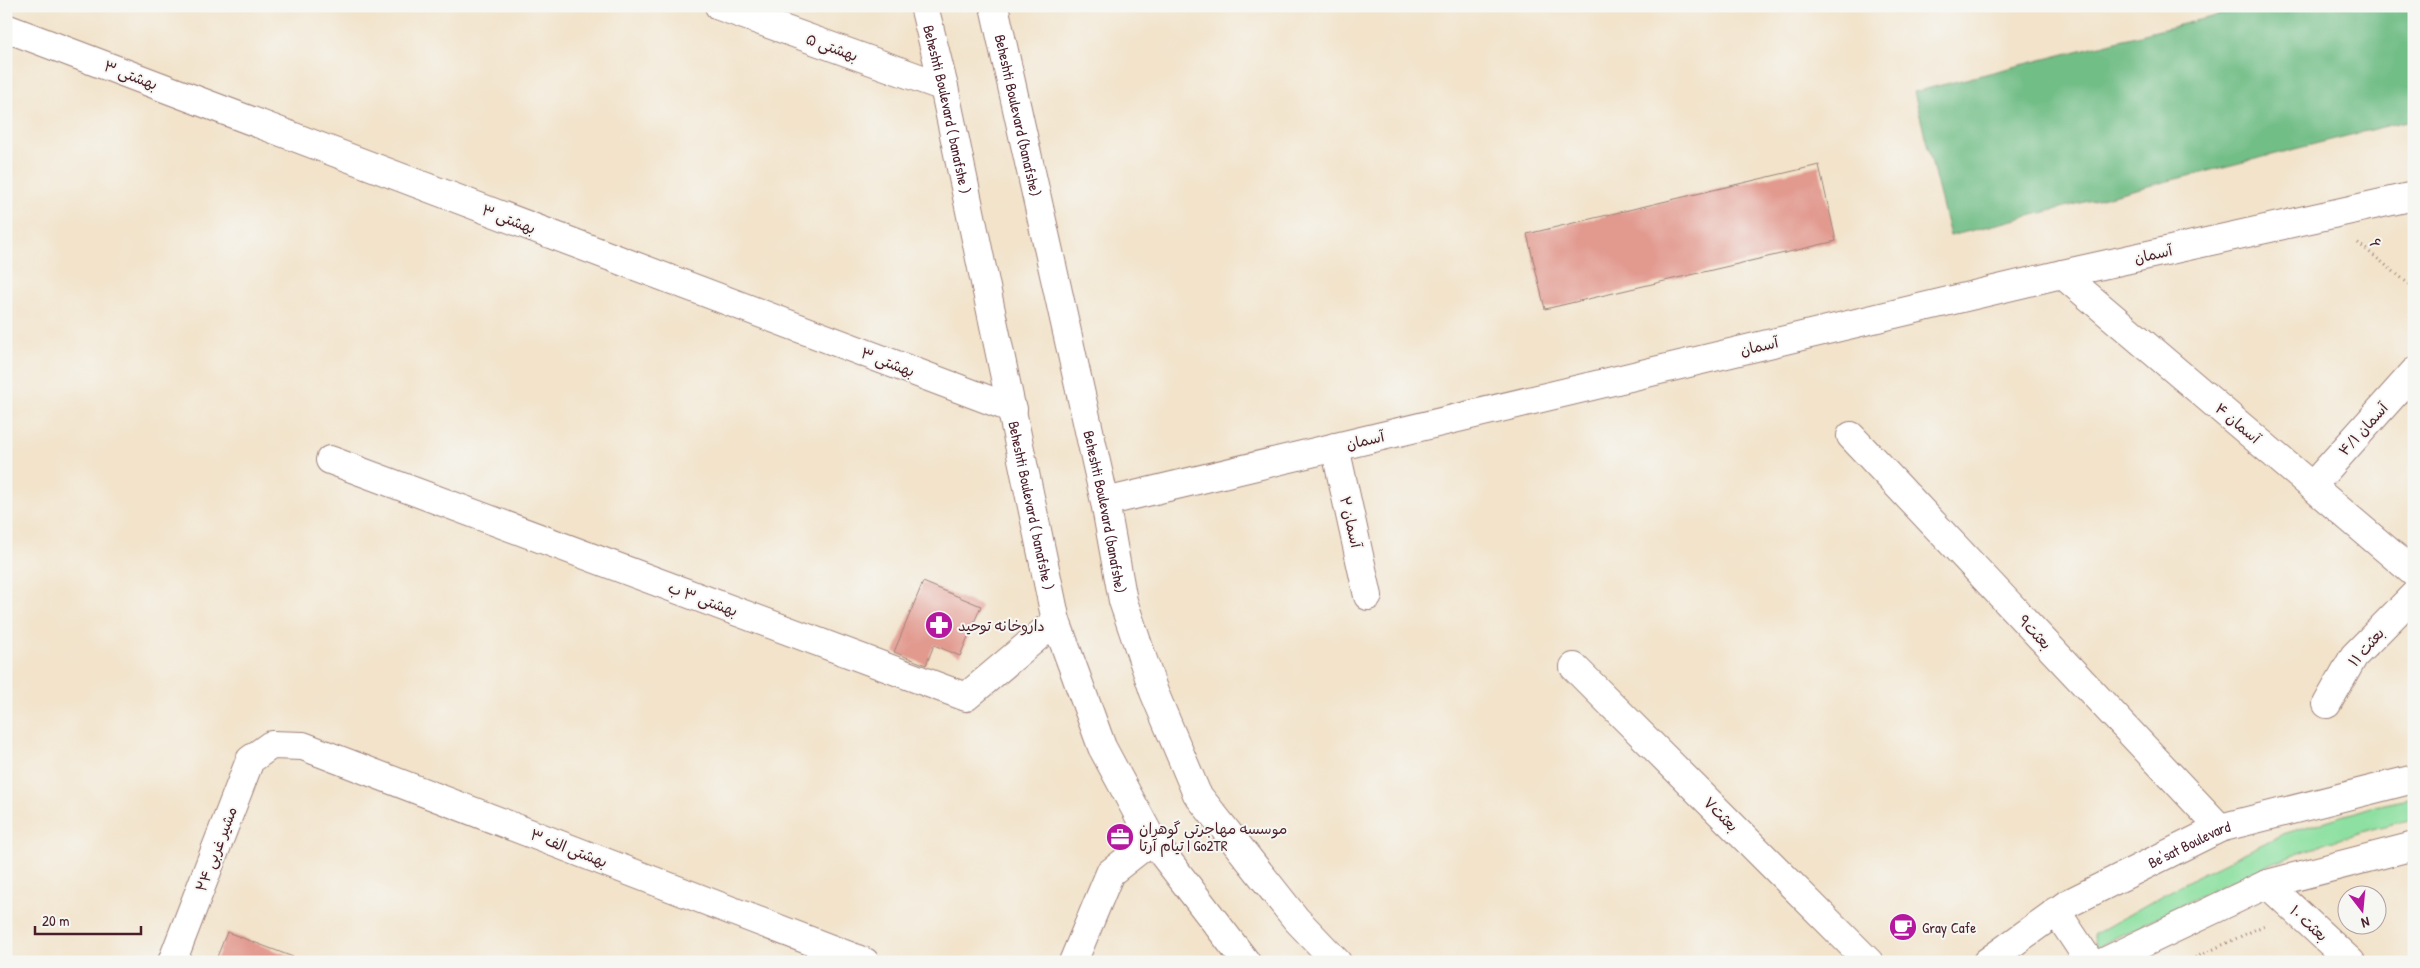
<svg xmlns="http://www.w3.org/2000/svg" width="2420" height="968" font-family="'Patrick Hand','Playpen Sans Arabic',sans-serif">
  <rect width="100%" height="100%" fill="#f6f6f2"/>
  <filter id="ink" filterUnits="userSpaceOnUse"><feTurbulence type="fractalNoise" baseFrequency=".02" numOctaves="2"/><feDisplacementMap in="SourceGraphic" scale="10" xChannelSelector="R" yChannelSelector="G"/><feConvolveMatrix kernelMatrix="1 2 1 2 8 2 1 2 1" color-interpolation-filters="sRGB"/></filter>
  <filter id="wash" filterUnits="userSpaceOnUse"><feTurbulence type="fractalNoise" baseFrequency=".0096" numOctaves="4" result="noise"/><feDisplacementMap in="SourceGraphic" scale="20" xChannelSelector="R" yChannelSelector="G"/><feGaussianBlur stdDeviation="1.12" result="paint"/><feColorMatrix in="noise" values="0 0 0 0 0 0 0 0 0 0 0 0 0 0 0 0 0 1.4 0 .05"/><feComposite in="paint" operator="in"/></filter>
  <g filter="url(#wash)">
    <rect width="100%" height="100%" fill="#f2e3ca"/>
    <!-- green -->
    <path fill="#8de0a1" stroke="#6c8066" d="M2414,798V819C2302,842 2199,896 2097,947L2093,935L2195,877L2283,834L2375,806Z"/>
    <!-- forest -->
    <polygon fill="#72be87" stroke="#5e6e59" points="2255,6 2414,6 2414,119 1950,236 1914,92"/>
    <g id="blocks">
      <!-- building -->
      <g fill="#e29a8f">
        <polygon points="1819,165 1836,241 1545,309 1527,234"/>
        <polygon points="923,582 981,606 960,656 934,645 926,665 894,652"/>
        <polygon points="227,932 293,957 304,962 215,962"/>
      </g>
    </g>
  </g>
  <g filter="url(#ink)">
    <use href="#blocks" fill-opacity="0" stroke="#9e817a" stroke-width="1"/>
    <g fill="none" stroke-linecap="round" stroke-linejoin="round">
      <defs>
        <g id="street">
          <polyline points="719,6 944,87"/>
          <polyline points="6,28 1013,409"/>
          <polyline points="2062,274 2414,573"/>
          <polyline points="1851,436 2220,828"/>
          <polyline points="1335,447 1368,596"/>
          <polyline points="330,460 966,697 1056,621"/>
          <polyline points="2312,486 2414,372"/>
          <polyline points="1574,667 1869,962"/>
          <polyline points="2327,704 2354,656 2414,595"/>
          <polyline points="2267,884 2351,962"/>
          <polyline points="172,962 250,760 271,745 303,746 865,962"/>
          <polyline points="1073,962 1110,873 1152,840"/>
        </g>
        <g id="secondary">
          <path id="s1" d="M924,6L944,87L1056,621L1102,747L1152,840L1246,962"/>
          <path id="s2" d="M994,6L1105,502L1123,601L1154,692L1197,794L1296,919L1337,962"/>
          <polyline points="1105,502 2062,274 2414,196"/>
          <polyline points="2056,911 2090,962"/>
          <path id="s3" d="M1987,962L2067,904L2220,828L2414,779"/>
          <polyline points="2104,962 2267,884 2414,846"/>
        </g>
      </defs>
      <!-- street casing -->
      <use href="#street" stroke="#9e817a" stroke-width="30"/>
      <!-- secondary casing -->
      <use href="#secondary" stroke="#9e817a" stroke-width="30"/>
      <!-- path -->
      <g stroke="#9e817a" stroke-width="3" stroke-dasharray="1 4" stroke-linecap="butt">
        <polyline points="2358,243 2414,288"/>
        <polyline points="2186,962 2265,925"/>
      </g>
      <!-- street -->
      <use href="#street" stroke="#fff" stroke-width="28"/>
      <!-- secondary -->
      <use href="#secondary" stroke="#fff" stroke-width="28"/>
    </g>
  </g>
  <!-- icons -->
  <defs>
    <symbol id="pharmacy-disc" viewBox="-11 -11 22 22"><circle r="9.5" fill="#b5179e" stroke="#f6f6f2"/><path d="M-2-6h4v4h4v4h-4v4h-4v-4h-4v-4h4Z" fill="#fff"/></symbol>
    <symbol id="office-disc" viewBox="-11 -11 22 22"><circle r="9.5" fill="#b5179e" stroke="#f6f6f2"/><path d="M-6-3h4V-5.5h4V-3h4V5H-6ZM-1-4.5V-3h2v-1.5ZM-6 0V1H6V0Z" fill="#fff"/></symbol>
    <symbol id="cafe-disc" viewBox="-11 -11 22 22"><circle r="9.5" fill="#b5179e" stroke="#f6f6f2"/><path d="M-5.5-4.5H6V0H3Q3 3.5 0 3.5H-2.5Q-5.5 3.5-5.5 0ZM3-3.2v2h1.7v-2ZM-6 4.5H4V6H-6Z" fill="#fff"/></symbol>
  </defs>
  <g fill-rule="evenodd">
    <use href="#pharmacy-disc" x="923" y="609" width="32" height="32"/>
    <use href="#office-disc" x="1104" y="821" width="32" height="32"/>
    <use href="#cafe-disc" x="1887" y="911" width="32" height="32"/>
  </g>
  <g text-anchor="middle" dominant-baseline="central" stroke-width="4" stroke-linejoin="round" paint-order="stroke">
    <!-- street labels -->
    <g font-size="15" fill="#4a1f2b" stroke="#f6f6f2">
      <text transform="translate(832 47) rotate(20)">بهشتی ۵</text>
      <text transform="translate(131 75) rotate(21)">بهشتی ۳</text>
      <text stroke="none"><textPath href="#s1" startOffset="106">Beheshti Boulevard ( banafshe )</textPath></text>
      <text stroke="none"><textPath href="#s2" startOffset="112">Beheshti Boulevard (banafshe)</textPath></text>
      <text transform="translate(509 219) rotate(21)">بهشتی ۳</text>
      <text transform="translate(2376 243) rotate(39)">۶</text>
      <text transform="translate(2153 254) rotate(-13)">آسمان</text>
      <text transform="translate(1759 346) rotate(-13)">آسمان</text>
      <text transform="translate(888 362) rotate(21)">بهشتی ۳</text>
      <text transform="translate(2238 423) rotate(40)">۴ آسمان</text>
      <text transform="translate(2363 429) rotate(-48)">۴/۱ آسمان</text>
      <text transform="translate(1365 440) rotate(-13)">آسمان</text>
      <text stroke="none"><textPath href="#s1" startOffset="511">Beheshti Boulevard ( banafshe )</textPath></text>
      <text stroke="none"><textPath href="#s2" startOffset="518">Beheshti Boulevard (banafshe)</textPath></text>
      <text transform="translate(1351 522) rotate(77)">۲ آسمان</text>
      <text transform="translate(703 599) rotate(20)">بهشتی ۳ ب</text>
      <text transform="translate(2035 632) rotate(47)">بعثت۹</text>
      <text transform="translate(2366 647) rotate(-49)">۱۱ بعثت</text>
      <text transform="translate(1721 814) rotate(45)">بعثت۷</text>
      <text stroke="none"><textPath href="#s3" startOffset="235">Be'sat Boulevard</textPath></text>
      <text transform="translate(569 848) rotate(21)">بهشتی الف ۳</text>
      <text transform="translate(216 849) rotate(-69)">مشیر غربی ۲۴</text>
      <text transform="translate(2309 923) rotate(43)">۱۰ بعثت</text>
    </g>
    <!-- poi labels -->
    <g font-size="15" fill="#4a1f2b" stroke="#f6f6f2" text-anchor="start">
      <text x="958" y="625">داروخانه توحید</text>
      <text x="1139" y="828">موسسه مهاجرتی گوهران<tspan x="1139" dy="17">تیام آرتا | Go2TR</tspan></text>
      <text x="1922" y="927">Gray Cafe</text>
    </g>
  </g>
  <!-- margin -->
  <rect width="2420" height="968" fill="none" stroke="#f6f6f2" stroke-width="25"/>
  <!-- north arrow -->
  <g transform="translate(2362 910) rotate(164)"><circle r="24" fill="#f6f6f2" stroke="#b1a0a2"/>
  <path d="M0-4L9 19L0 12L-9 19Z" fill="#b5179e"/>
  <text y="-8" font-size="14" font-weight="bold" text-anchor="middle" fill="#4a1f2b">N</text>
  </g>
  <!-- scale -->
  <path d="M35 926v8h106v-8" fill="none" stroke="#4a1f2b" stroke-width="2.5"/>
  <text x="42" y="926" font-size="15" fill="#4a1f2b" stroke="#f6f6f2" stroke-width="4" paint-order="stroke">20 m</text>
</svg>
